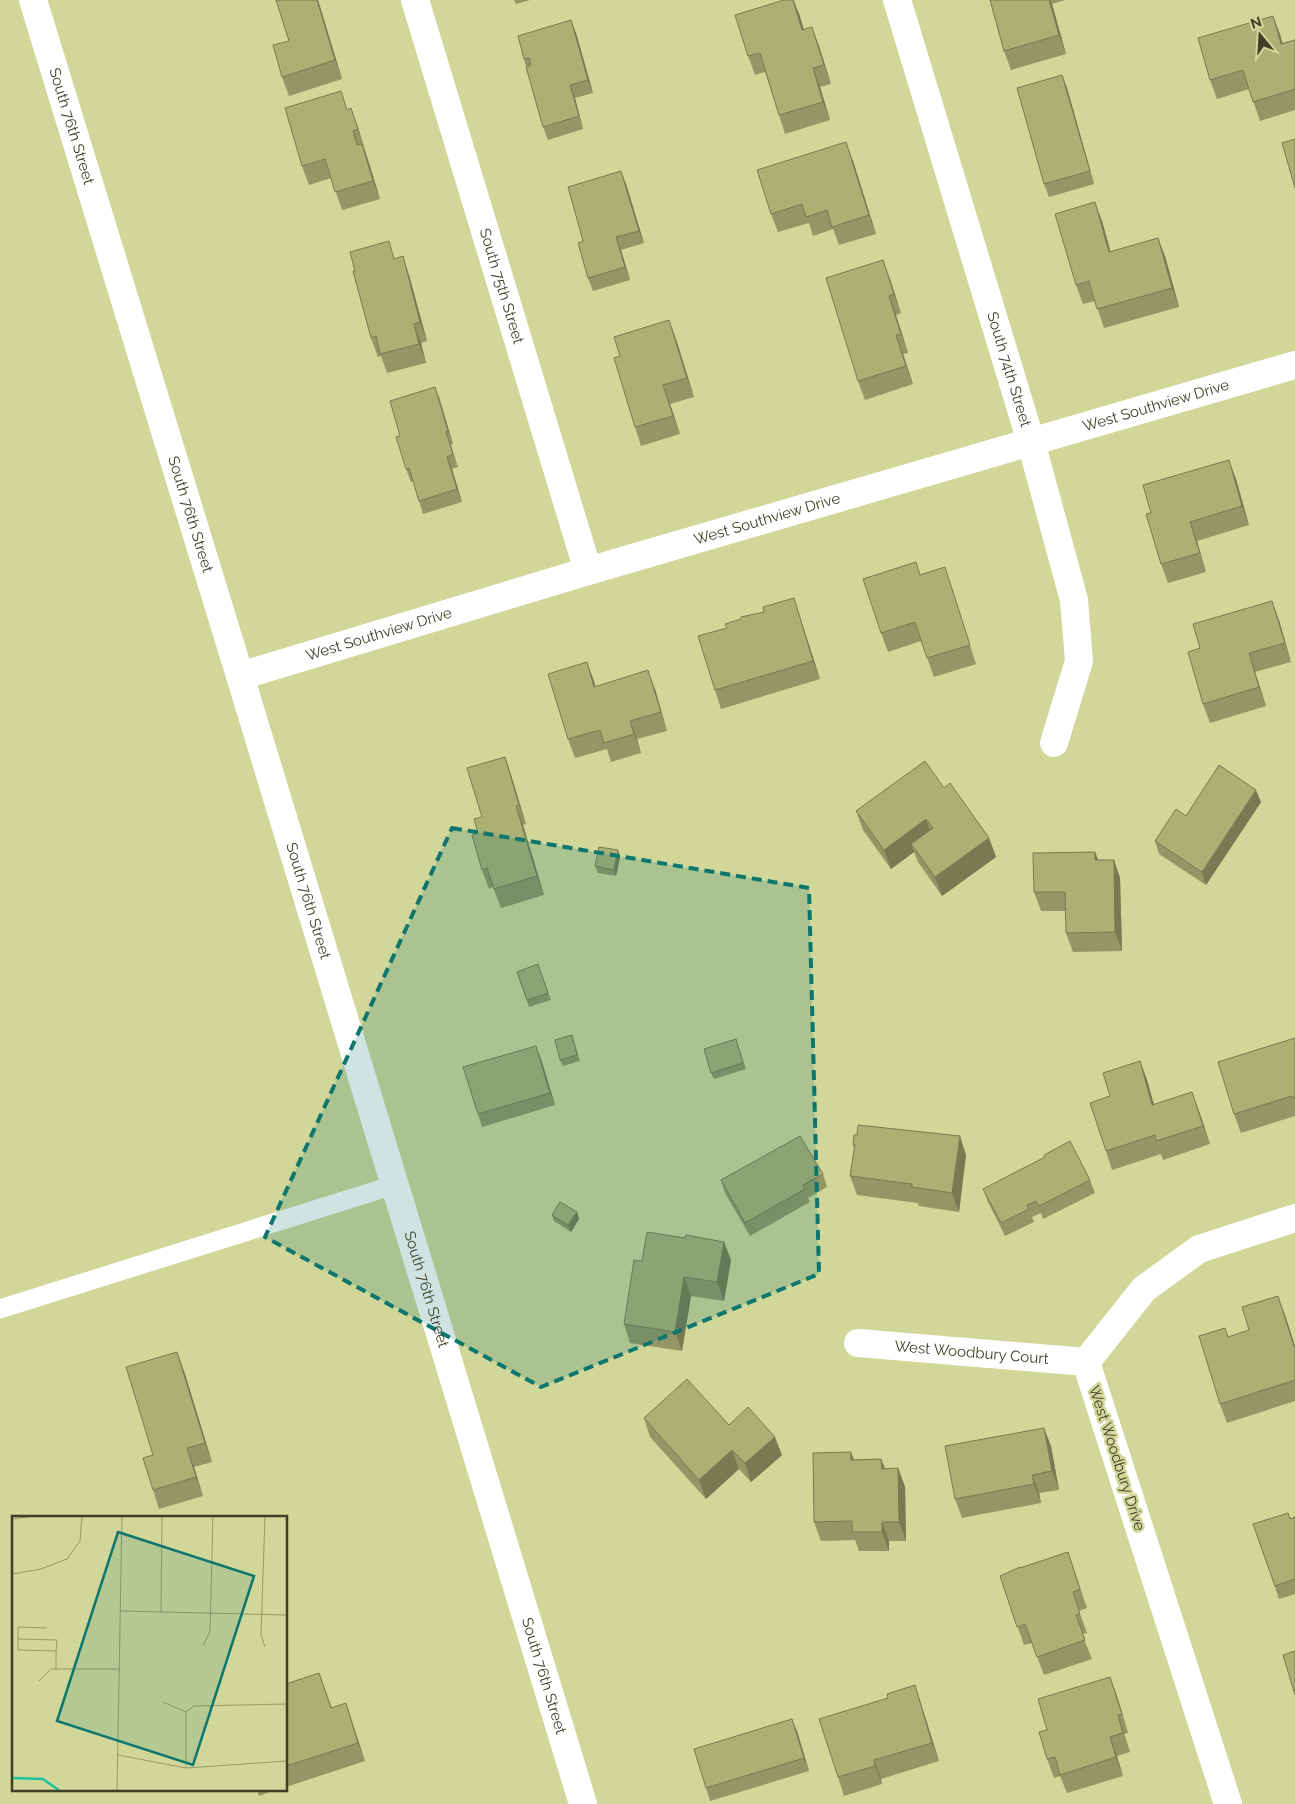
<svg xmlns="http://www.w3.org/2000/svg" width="1295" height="1804" font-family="Raleway,sans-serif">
  <rect width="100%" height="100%" fill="#d1d699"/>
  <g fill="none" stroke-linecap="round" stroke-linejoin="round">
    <!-- lane -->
    <polyline stroke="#fff" stroke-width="19" points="0,1309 394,1185"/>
    <!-- street -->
    <g stroke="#fff" stroke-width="28">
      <path id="s1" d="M415,0L588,571"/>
      <path id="s2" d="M897,0L1031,442L1074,600L1079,661L1054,743"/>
      <path id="s3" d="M240,676L588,571L1295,365"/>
      <path id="s4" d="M858,1343L1086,1362"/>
      <polyline points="1228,1804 1086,1362 1144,1289 1199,1249 1295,1218"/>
    </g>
    <!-- secondary -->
    <path stroke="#fff" stroke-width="28" id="s5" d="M33,0L240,676L583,1804"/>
  </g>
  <!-- wall -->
  <g fill="#939765">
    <polygon points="276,0 318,0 342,79 289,96 282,77 289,41"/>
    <polygon points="514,0 530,0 516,4"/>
    <polygon points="794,0 804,30 819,46 831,84 820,87 830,120 785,134 779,115 765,72 755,75 748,56"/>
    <polygon points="990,0 1065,0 1052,4 1066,54 1011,70 1004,51"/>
    <polygon points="576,33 593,93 575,98 583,129 548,140 543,127 524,59"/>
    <polygon points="1280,34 1282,43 1295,40 1295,110 1260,121 1249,89 1217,99 1210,80"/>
    <polygon points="1062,75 1067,88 1094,184 1049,197 1044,184"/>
    <polygon points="348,109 358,127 380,199 342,210 331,178 309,185 302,166"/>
    <polygon points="853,161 876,234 839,245 833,229 813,236 809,223 778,232 771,214"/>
    <polygon points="626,184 644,243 621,250 630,280 593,291 588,278 583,241"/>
    <polygon points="1102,221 1110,251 1165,256 1179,307 1104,328 1095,301 1083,304 1076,285"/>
    <polygon points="395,258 409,275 427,341 421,343 426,363 387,373 381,356 378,357 371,338 355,271"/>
    <polygon points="890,279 901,313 896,315 908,353 903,354 913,384 865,400 858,381"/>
    <polygon points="676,339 694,397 670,404 680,434 641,446 635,427"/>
    <polygon points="435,387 453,444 451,445 458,467 452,469 462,502 423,514 413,481 411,482 406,469 400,436"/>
    <polygon points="1236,479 1249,525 1197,541 1206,572 1168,583 1161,564 1146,514"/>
    <polygon points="921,575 951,586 976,664 934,677 921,641 888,652 881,633"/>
    <polygon points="800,617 820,679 721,709 715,690"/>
    <polygon points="1279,620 1291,662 1255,672 1266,706 1210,723 1203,704"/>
    <polygon points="587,662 595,686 655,689 667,731 637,739 641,753 611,762 607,749 575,758 568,739"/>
    <polygon points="505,757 511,775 526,824 523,825 544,895 501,908 493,887 489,889 482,870 478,833 482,817"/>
    <polygon points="944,788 989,838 996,857 942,896 918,862 914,852 891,869 863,830 856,811"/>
    <polygon points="1261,802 1206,885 1159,854 1155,841 1186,816"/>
    <polygon points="618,850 620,857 616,876 598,873 595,866"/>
    <polygon points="1095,852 1098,860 1114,860 1120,878 1122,951 1073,952 1066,933 1066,911 1041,911 1034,892"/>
    <polygon points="538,964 551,1000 529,1007 517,972"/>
    <polygon points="572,1035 580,1061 563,1066 560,1060"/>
    <polygon points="1295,1038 1295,1116 1241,1133 1234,1114"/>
    <polygon points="736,1039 746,1069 714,1079 711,1073"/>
    <polygon points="541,1059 555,1105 482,1127 478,1114"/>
    <polygon points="1140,1061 1147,1080 1154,1104 1199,1111 1210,1144 1163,1160 1161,1154 1112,1170 1106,1151 1110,1096"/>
    <polygon points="853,1145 966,1155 959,1212 919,1206 918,1203 857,1195 850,1176 854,1148"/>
    <polygon points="823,1174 827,1187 808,1198 810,1202 750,1236 725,1193 721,1180"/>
    <polygon points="1090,1180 1095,1193 1043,1219 1041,1213 1032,1217 1034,1222 1005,1236 988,1202 983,1189"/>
    <polygon points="577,1212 579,1219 571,1232 554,1221 552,1215"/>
    <polygon points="685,1238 724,1242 731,1260 724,1301 691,1296 682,1351 630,1343 624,1324 642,1261"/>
    <polygon points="1285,1315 1295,1346 1295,1401 1227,1423 1220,1404 1229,1337 1249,1330"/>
    <polygon points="184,1371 212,1462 194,1467 203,1496 159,1509 153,1490"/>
    <polygon points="644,1418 729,1425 782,1455 751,1482 739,1469 706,1499 650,1437"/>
    <polygon points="1051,1446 1059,1490 1039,1493 1041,1503 962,1518 955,1499"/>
    <polygon points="881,1459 885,1468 898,1468 905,1487 906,1541 889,1541 889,1551 859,1551 855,1540 821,1541 814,1522 854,1460"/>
    <polygon points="1295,1517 1295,1594 1279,1599 1253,1524 1290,1519"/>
    <polygon points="1068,1552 1087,1608 1079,1611 1087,1633 1082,1634 1092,1659 1044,1675 1032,1643 1024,1645 1000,1576"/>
    <polygon points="319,1673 332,1708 346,1703 365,1761 286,1787 286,1684"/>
    <polygon points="1110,1677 1117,1696 1128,1733 1124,1734 1130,1752 1117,1756 1123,1776 1067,1793 1060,1776 1054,1778 1047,1759 1047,1730"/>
    <polygon points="915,1685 939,1761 881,1779 882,1784 844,1796 838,1777 888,1698"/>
    <polygon points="797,1731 809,1771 710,1801 706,1788"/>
    <polygon points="257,1790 276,1790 259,1796"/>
  </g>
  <!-- shaded-wall -->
  <g fill="#787b52">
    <polygon points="317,0 318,0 342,79 335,60"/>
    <polygon points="793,0 800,16 809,49 802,30"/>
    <polygon points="1049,0 1050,0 1052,4 1066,54 1059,35"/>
    <polygon points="1273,16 1280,34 1288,63 1281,44"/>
    <polygon points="571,20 576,33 593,93 588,80"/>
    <polygon points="812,27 819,46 831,84 824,65"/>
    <polygon points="813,68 820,87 830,120 823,102"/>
    <polygon points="1062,75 1067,88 1094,184 1090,171"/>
    <polygon points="570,85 575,98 583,129 579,116"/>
    <polygon points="351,108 358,127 364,148 358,129"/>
    <polygon points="846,142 853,161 876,234 869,215"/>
    <polygon points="362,144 369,163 380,199 373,181"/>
    <polygon points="621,171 626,184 644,243 639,231"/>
    <polygon points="1095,202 1102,221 1116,271 1109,252"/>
    <polygon points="616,237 621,250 630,280 625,267"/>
    <polygon points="1158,238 1165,256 1179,307 1172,288"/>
    <polygon points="403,256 409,275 427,341 420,322"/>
    <polygon points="883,260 890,279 901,313 894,294"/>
    <polygon points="889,296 896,315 908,353 901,334"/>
    <polygon points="669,320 676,339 694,397 687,378"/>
    <polygon points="414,324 421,343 426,363 419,344"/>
    <polygon points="896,335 903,354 913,384 906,366"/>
    <polygon points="663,385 670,404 680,434 673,416"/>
    <polygon points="435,387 440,400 453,444 448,431"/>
    <polygon points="447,457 452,469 462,502 457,489"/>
    <polygon points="1229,460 1236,479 1249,525 1242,506"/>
    <polygon points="1190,522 1197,541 1206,572 1200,553"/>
    <polygon points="794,598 800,617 820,679 813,661"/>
    <polygon points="1272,601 1279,620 1291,662 1285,643"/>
    <polygon points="1249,653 1255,672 1266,706 1259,687"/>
    <polygon points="587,662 594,681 601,705 594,687"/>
    <polygon points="648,670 655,689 667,731 661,712"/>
    <polygon points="630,721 637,739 641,753 634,734"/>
    <polygon points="505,757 511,775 526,824 519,805"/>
    <polygon points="1256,790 1261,802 1206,885 1202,872"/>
    <polygon points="516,806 523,825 544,895 537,876"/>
    <polygon points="926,819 933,838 911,844 914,852 891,869 884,850"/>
    <polygon points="989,838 996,857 942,896 935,877"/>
    <polygon points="618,850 620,857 616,876 614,870"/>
    <polygon points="1095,852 1102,870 1095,860"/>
    <polygon points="1114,860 1120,878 1122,951 1115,932"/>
    <polygon points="536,1046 541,1059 555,1105 550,1093"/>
    <polygon points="1140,1061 1147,1080 1159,1124 1152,1105"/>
    <polygon points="1192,1092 1199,1111 1210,1144 1203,1126"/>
    <polygon points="960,1136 966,1155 959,1212 952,1193"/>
    <polygon points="577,1212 579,1219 571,1232 568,1225"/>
    <polygon points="724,1242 731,1260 724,1301 717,1282"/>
    <polygon points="684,1277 691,1296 682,1351 675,1332"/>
    <polygon points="1278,1296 1285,1315 1295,1346 1295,1349"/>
    <polygon points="177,1352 184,1371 212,1462 205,1443"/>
    <polygon points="1044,1428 1051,1446 1059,1490 1052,1471"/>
    <polygon points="775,1437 782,1455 751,1482 745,1463"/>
    <polygon points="187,1448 194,1467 203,1496 196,1477"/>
    <polygon points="732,1450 739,1469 706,1499 699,1480"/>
    <polygon points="851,1452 858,1471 851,1460"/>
    <polygon points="881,1459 888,1478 882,1469"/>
    <polygon points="898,1468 905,1487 906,1541 899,1522"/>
    <polygon points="1032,1475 1039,1493 1041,1503 1034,1484"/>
    <polygon points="882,1522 889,1541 889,1551 882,1532"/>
    <polygon points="1110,1677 1117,1696 1128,1733 1122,1714"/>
    <polygon points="915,1685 939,1761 932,1743"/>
    <polygon points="346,1703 352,1722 365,1761 358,1743"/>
    <polygon points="1118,1715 1124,1734 1130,1752 1123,1733"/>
    <polygon points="792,1719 797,1731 809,1771 804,1758"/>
    <polygon points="1110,1737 1117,1756 1123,1776 1116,1757"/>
    <polygon points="874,1760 881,1779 882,1784 875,1766"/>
  </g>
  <!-- building -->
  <g fill="#abb075" stroke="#787b52">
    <polygon points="276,0 317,0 335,60 282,77 273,45 289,41"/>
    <polygon points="784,0 793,0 802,30 812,27 824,65 813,68 823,102 779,115 760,53 748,56 735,15"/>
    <polygon points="990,0 1049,0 1059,35 1004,51"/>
    <polygon points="1273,16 1281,44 1295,40 1295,89 1253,102 1243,70 1210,80 1198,38"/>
    <polygon points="571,20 588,80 570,85 579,116 543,127 526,67 531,65 529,58 524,59 518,36"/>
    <polygon points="1062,75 1090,171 1044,184 1017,88"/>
    <polygon points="341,91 347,110 351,108 358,129 353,131 357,145 362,144 373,181 335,192 325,159 302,166 285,108"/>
    <polygon points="1295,139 1295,188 1282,143"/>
    <polygon points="846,142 869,215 832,227 827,210 806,217 802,204 771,214 757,170"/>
    <polygon points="621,171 639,231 616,237 625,267 588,278 578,243 583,241 568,187"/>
    <polygon points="1095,202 1109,252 1158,238 1172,288 1097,309 1089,281 1076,285 1055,214"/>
    <polygon points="389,241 394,259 403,256 420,322 414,324 419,344 380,354 376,336 371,338 353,271 355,271 350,252"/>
    <polygon points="883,260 894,294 889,296 901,334 896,335 906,366 858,381 826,278"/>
    <polygon points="669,320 687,378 663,385 673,416 635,427 614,358 620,356 614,337"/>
    <polygon points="435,387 448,431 446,432 453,454 447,457 457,489 419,501 409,468 406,469 396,437 400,436 390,401"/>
    <polygon points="1229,460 1242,506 1190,522 1200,553 1161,564 1146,514 1151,513 1143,485"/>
    <polygon points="916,562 920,575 945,567 970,645 927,658 915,622 881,633 863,579"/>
    <polygon points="794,598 813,661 715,690 698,636 727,628 725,624 741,619 741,617 764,612 763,607"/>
    <polygon points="1272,601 1285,643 1249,653 1259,687 1203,704 1188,652 1200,648 1193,624"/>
    <polygon points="587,662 594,687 648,670 661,712 630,721 634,734 604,743 600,730 568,739 548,674"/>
    <polygon points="505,757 519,805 516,806 537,876 494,889 487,868 482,870 472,835 478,833 474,819 482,817 467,768"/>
    <polygon points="925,761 944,788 950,783 989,838 935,877 911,844 933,828 926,819 884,850 856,811"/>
    <polygon points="1219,765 1256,790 1202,872 1155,841 1176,809 1186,816"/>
    <polygon points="599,847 618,850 614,870 595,866"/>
    <polygon points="1095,852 1095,860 1114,860 1115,932 1066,933 1065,892 1034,892 1033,853"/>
    <polygon points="538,964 548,993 527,1000 517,972"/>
    <polygon points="572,1035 577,1055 560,1060 555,1040"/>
    <polygon points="1295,1038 1295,1098 1293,1098 1292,1096 1234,1114 1218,1062"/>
    <polygon points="736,1039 743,1063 711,1073 704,1049"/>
    <polygon points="536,1046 550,1093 478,1114 463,1067"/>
    <polygon points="1140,1061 1152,1105 1192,1092 1203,1126 1156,1141 1155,1135 1106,1151 1090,1103 1110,1096 1103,1073"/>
    <polygon points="858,1125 960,1136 952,1193 912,1187 912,1184 850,1176 855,1145 853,1145 854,1135 857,1135"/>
    <polygon points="800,1136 823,1174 803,1185 805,1189 745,1223 721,1180"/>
    <polygon points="1070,1141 1090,1180 1039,1206 1036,1201 1027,1205 1029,1209 1001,1223 983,1189 1045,1157 1044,1155"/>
    <polygon points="560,1202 577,1212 568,1225 552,1215"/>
    <polygon points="647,1232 685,1238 686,1235 724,1242 717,1282 684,1277 675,1332 624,1324 634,1260 642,1261"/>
    <polygon points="1278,1296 1295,1349 1295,1380 1220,1404 1199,1336 1225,1328 1228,1337 1249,1330 1242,1307"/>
    <polygon points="177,1352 205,1443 187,1448 196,1477 153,1490 143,1458 153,1455 126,1367"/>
    <polygon points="687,1379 729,1425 748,1407 775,1437 745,1463 732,1450 699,1480 644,1418"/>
    <polygon points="1044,1428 1052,1471 1032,1475 1034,1484 955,1499 945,1446"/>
    <polygon points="851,1452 851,1460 881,1459 882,1469 898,1468 899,1522 882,1522 882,1532 852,1532 852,1521 814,1522 813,1453"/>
    <polygon points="1288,1513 1290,1519 1295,1517 1295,1579 1275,1586 1253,1524"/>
    <polygon points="1068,1552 1080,1589 1073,1592 1080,1614 1076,1615 1085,1640 1037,1657 1025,1624 1017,1627 1000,1576 1020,1567 1020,1568"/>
    <polygon points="1295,1651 1295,1695 1283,1655"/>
    <polygon points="319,1673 331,1708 346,1703 358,1743 286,1766 286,1684"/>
    <polygon points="1110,1677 1122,1714 1118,1715 1123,1733 1110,1737 1116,1757 1060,1775 1055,1757 1047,1759 1039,1732 1047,1730 1038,1699"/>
    <polygon points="915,1685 932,1743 874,1760 875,1766 838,1777 819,1719 888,1698 887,1694"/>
    <polygon points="792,1719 804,1758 706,1788 694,1749"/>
  </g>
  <!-- marked area -->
  <path fill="#0f766e" fill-opacity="0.2" stroke="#0f766e" stroke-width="4" stroke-dasharray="10 6" stroke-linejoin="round" d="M452,828L809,888L819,1274L541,1387L265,1237Z"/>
  <g text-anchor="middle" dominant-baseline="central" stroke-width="5" stroke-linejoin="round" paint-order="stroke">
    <!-- street labels -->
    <g font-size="15" fill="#3d3f26" stroke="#d1d699">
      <text stroke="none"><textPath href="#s5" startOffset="132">South 76th Street</textPath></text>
      <text stroke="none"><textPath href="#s1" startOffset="299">South 75th Street</textPath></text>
      <text stroke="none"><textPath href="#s2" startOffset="386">South 74th Street</textPath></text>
      <text stroke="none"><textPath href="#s3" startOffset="955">West Southview Drive</textPath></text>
      <text stroke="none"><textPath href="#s5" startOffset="538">South 76th Street</textPath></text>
      <text stroke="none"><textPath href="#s3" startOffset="550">West Southview Drive</textPath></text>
      <text stroke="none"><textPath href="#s3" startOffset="145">West Southview Drive</textPath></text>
      <text stroke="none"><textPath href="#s5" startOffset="942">South 76th Street</textPath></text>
      <text stroke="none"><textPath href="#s5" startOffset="1348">South 76th Street</textPath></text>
      <text stroke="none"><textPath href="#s4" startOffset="114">West Woodbury Court</textPath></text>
      <text transform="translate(1117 1458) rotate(72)">West Woodbury Drive</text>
      <text stroke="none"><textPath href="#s5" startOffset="1752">South 76th Street</textPath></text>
    </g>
  </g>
  <!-- overview -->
  <g transform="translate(12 1516)">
    <rect width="275" height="275" fill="#d1d699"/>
    <path fill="none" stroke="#20c39f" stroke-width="2.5" d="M0,262L31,263L48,275"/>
    <path fill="none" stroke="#969a6b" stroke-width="1" d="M253,0L249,119L253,131M0,3L16,1M0,58L29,53L55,43L68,25L70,0M109,95L275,99M149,96L150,0M35,112L6,111V134L44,135V153M6,123L45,124L44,135M191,130L198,115L201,0M27,165L39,153H107M151,186L174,196M106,239L174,252L275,245M174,252V196L182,190L275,188M105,275L110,0"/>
    <path fill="#0f766e" fill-opacity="0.15" stroke="#0f766e" stroke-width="2.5" d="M106,16L242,60L181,249L45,205Z"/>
    <rect width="275" height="275" fill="none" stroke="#3d3f26" stroke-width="2.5"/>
  </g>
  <!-- north arrow -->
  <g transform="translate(1260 35) rotate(342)" stroke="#d1d699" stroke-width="4" paint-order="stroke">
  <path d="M0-4L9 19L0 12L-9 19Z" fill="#3d3f26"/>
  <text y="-8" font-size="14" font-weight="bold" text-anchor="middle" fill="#3d3f26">N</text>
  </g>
</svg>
